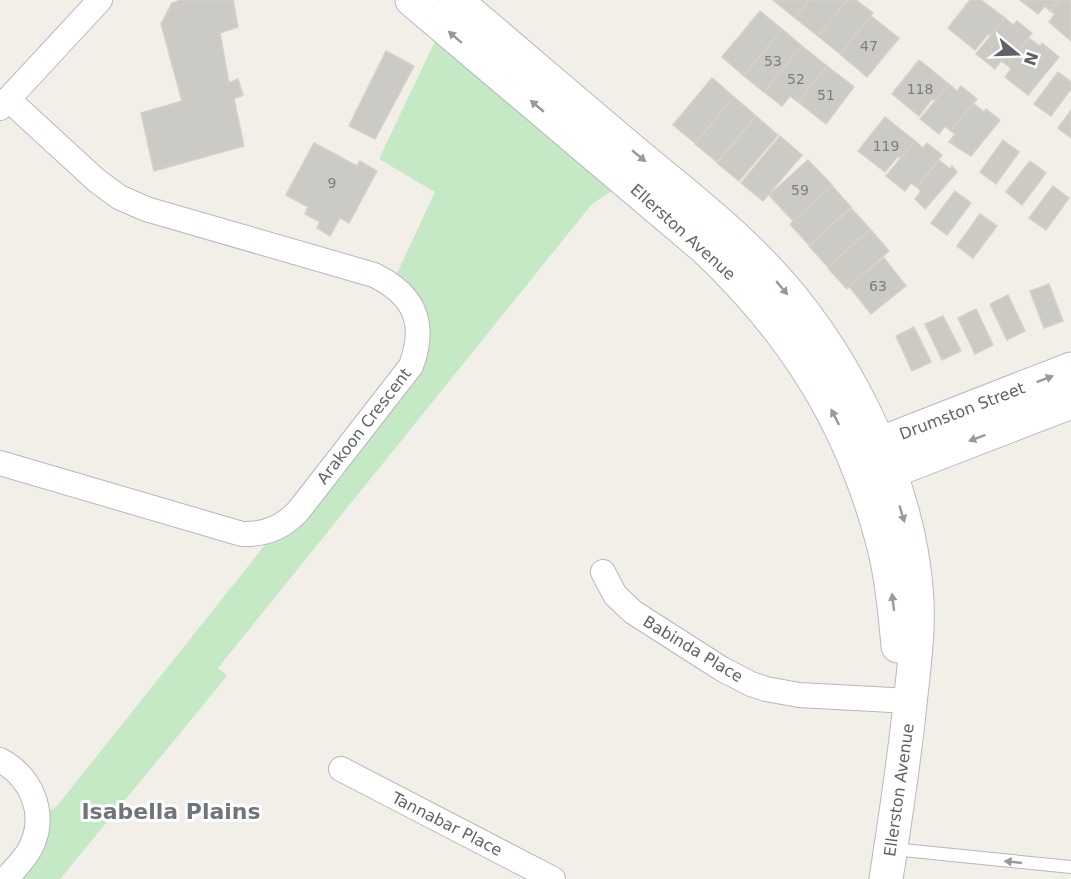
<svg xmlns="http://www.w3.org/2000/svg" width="1071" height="879" font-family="'DejaVu Sans',sans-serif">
  <rect width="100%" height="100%" fill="#f1efe8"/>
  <!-- green -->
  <polygon fill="#c5e8c5" points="436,39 613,190 592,204 218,668 227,676 60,879 6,879 38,819 57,806 281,525 418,347 392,284 435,192 379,159"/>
  <!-- building -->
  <g fill="#cccac5" stroke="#d6d1c6" stroke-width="1.5">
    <polygon points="181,0 233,0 238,27 220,33 229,83 238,79 243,95 234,99 244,146 154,171 141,113 182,101 161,24 172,3"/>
    <polygon points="773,0 810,0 795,18"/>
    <polygon points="810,0 847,0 818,36 795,18"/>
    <polygon points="847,0 856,0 873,13 840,54 818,36"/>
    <polygon points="970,0 981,0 1005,18 991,36 988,34 975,50 948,28"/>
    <polygon points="1020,0 1059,0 1050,11 1045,6 1038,14"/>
    <polygon points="1059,0 1071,0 1071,41 1049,22 1055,14 1050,11"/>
    <polygon points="760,11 782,29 744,76 722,57"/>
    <polygon points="871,16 899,38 867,77 840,54"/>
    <polygon points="1005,18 1013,25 1017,21 1032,33 1007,65 1001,61 995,69 976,54"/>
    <polygon points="782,29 802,46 764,92 744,76"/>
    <polygon points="1029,38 1040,46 1042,43 1059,57 1028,95 1005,77 1011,69 1007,65"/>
    <polygon points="802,46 827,66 798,102 790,96 782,106 764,92"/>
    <polygon points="386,51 414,66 375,139 349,126"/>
    <polygon points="919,60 949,84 935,101 932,99 919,116 892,94"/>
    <polygon points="827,66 854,87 826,124 798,102"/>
    <polygon points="1058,72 1071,82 1071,89 1051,116 1034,104"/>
    <polygon points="712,78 734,97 695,143 673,125"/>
    <polygon points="949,84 957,91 961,86 977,99 951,131 945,126 939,134 920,119"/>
    <polygon points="734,97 756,116 717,162 695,144"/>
    <polygon points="973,103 984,112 986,109 1000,120 971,156 949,142 955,134 951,131"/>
    <polygon points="1071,110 1071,138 1058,128"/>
    <polygon points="756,116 778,135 739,181 717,163"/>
    <polygon points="885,117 915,141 900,158 898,156 885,172 858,151"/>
    <polygon points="780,136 802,155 763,201 741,183"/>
    <polygon points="1003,140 1019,152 996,184 980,172"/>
    <polygon points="915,141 923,148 927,143 942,155 917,187 911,183 905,191 886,176"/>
    <polygon points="314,143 357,166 360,161 377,171 349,223 340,218 330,236 317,228 320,222 305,214 308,207 286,195"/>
    <polygon points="808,160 832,185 793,221 769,195"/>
    <polygon points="939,160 950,169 952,166 957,172 925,209 915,199 921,191 917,187"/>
    <polygon points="1030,161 1046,173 1022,205 1006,192"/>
    <polygon points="832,186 851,207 809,245 790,224"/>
    <polygon points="1053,186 1069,198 1046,230 1029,218"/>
    <polygon points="955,191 971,203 947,235 931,223"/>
    <polygon points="851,208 870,229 828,267 809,246"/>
    <polygon points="980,214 997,226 973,258 957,246"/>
    <polygon points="870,229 889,251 847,289 828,268"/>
    <polygon points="884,258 906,286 871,314 849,286"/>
    <polygon points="1049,284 1063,321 1044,328 1030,291"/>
    <polygon points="1008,295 1025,331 1007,340 990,304"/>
    <polygon points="976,309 993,345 975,354 958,318"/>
    <polygon points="943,316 961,351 942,360 925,324"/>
    <polygon points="914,327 931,362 912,371 896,336"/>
  </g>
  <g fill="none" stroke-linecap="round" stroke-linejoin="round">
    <defs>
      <polyline id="lane" points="893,849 1071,867"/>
      <g id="street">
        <polyline points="0,108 100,0"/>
        <path d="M0,463L242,534C264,535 284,527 299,510L411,366C427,323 415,295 374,275L146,209L119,197L96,180L8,99"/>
        <polyline points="603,572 615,595 633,612 722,669 751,684 766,689 799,695 910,701"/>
        <path d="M0,760C32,777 48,815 30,849C24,860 14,869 6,879"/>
        <polyline points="341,769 553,879"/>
      </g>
      <g id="secondary">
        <path d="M412,0L705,248C795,333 853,426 884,547C892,580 895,613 898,646"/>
        <path d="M455,0C511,47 566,95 622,142C668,181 717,218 759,261C840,343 906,472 916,587C920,627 914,665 910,704C904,763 895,821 886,879"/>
        <polyline points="858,452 1071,369"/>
        <polyline points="869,480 1071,402"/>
      </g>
    </defs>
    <!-- lane casing -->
    <use href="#lane" stroke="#b5b8bc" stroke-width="14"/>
    <!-- street casing -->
    <use href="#street" stroke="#b5b8bc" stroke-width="26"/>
    <!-- secondary casing -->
    <use href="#secondary" stroke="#b6babf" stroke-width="35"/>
    <!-- lane -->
    <use href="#lane" stroke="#fff" stroke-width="12"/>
    <!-- street -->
    <use href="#street" stroke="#fff" stroke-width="24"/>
    <!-- secondary -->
    <use href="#secondary" stroke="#fff" stroke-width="33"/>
  </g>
  <!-- one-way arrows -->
  <defs><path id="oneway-solid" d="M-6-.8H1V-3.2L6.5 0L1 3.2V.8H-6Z" transform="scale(1.5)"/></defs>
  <g fill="#979a9d">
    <use href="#oneway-solid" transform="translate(455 37) rotate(-139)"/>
    <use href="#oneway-solid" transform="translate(537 106) rotate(-140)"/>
    <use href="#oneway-solid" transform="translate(639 156) rotate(40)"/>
    <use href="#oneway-solid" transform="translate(782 288) rotate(50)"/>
    <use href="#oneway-solid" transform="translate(1045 379) rotate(-21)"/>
    <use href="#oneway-solid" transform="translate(835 417) rotate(-117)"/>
    <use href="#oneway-solid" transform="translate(977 438) rotate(159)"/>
    <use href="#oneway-solid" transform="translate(902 514) rotate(73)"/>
    <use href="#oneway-solid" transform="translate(893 602) rotate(-97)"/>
    <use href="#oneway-solid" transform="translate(1013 862) rotate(-174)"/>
  </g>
  <g text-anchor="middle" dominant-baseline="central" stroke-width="6" stroke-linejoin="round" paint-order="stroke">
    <!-- number labels -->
    <g font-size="14" fill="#7a7d7f">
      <text x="869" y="46">47</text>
      <text x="773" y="61">53</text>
      <text x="796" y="79">52</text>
      <text x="920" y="89">118</text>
      <text x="826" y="95">51</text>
      <text x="886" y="146">119</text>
      <text x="332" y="183">9</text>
      <text x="800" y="190">59</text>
      <text x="878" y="286">63</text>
    </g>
    <!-- street labels -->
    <g font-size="16" fill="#5f6368" stroke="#fff">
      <text transform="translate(683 232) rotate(42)">Ellerston Avenue</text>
      <text transform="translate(962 411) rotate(-21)">Drumston Street</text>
      <text transform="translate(364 426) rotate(-52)">Arakoon Crescent</text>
      <text transform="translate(693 649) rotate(31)">Babinda Place</text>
      <text transform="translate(899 790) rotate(-82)">Ellerston Avenue</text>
      <text transform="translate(447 824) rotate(27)">Tannabar Place</text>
    </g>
    <!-- district labels -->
    <g font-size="22" font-weight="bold" fill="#70757a" stroke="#fff">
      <text x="171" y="811">Isabella Plains</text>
    </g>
  </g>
  <!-- north arrow -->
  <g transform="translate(1017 54) rotate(109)" stroke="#ffffff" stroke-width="4.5" paint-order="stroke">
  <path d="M0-4.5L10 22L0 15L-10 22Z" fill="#5f6368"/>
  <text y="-9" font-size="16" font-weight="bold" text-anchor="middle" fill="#5f6368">N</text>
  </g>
</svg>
